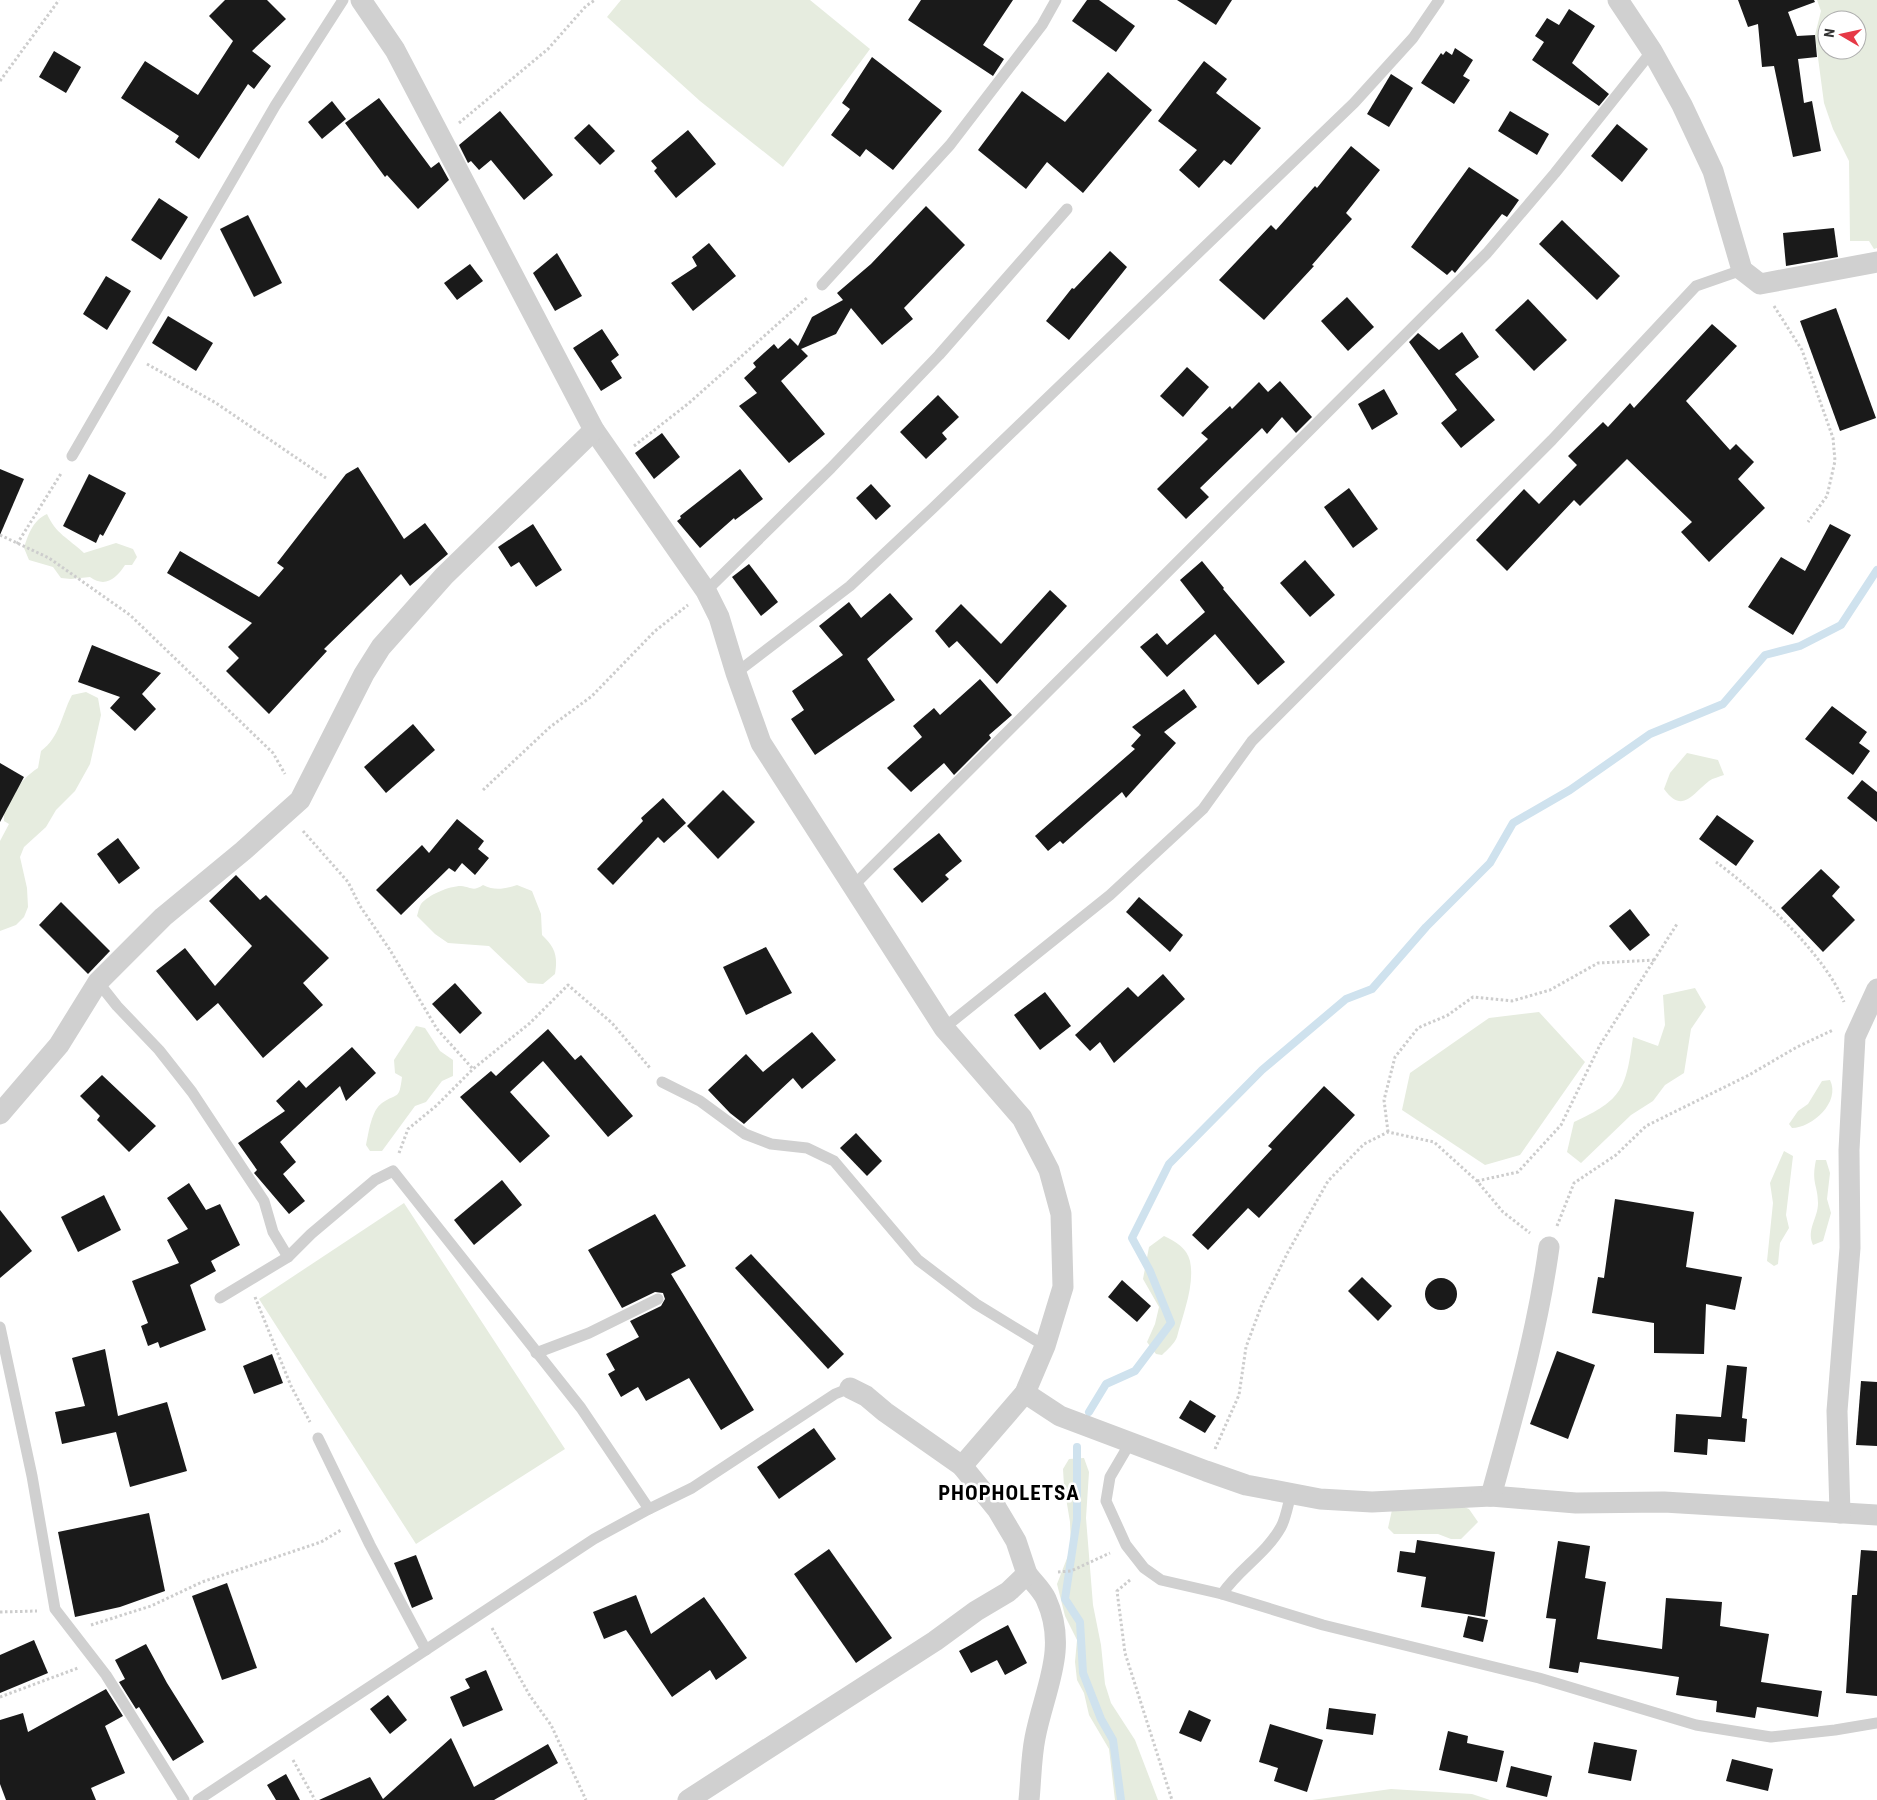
<svg xmlns="http://www.w3.org/2000/svg" width="1877" height="1800" font-family="'Roboto Condensed',sans-serif">
  <rect width="100%" height="100%" fill="#fff"/>
  <!-- green -->
  <g fill="#e6ecdf" fill-rule="evenodd">
    <polygon points="621,0 810,0 870,49 783,167 700,101 607,17"/>
    <path d="M1817,0H1877V248L1874,249L1869,241H1850L1849,161L1833,129L1824,103L1815,35L1821,11ZM1827,20H1857V50H1827Z"/>
    <path d="M47,514C56,534 68,538 84,553L116,543L133,549L137,557L132,565H125C116,579 105,588 90,577L71,579L61,578L53,567L29,560L24,548C28,535 33,520 47,514Z"/>
    <path d="M86,692L98,698L101,715L90,764L75,791L56,810L46,827L24,847L20,857L27,888L28,907L24,917L16,925L0,931V841L9,824L4,821V805C17,790 21,779 38,768L41,751C60,737 61,716 72,695Z"/>
    <path d="M1687,753L1718,760L1724,775C1719,777 1713,778 1709,781C1693,793 1683,815 1664,789L1670,773Z"/>
    <path d="M483,885C495,891 504,889 517,885L532,891L541,914L542,935C555,947 558,956 555,974L543,984L528,983L489,946L448,943L435,934L417,916C418,913 419,907 421,904C428,895 449,886 461,886C471,887 473,892 483,885Z"/>
    <path d="M1695,988L1706,1007L1691,1029L1684,1073L1665,1085L1653,1101L1631,1115L1581,1163L1567,1152L1574,1122C1623,1100 1626,1088 1633,1037L1658,1046L1665,1025L1663,995Z"/>
    <polygon points="1539,1012 1585,1062 1520,1155 1485,1165 1402,1110 1410,1073 1489,1018"/>
    <path d="M416,1026L425,1028L440,1051L453,1060V1076L442,1081L426,1102L415,1106L382,1151H370L366,1145C369,1132 371,1111 382,1103C398,1092 399,1101 402,1077L395,1073L394,1060Z"/>
    <path d="M1830,1080C1841,1102 1812,1128 1792,1128L1789,1124L1798,1111L1808,1104L1822,1081Z"/>
    <polygon points="1784,1151 1793,1156 1786,1215 1789,1228 1780,1243 1778,1264 1774,1266 1767,1261 1773,1203 1770,1183"/>
    <path d="M1816,1160H1826L1830,1173L1827,1199L1831,1213L1823,1241L1813,1245C1806,1229 1818,1219 1818,1203C1818,1185 1811,1183 1816,1160Z"/>
    <polygon points="404,1203 565,1449 416,1544 259,1299"/>
    <path d="M1164,1236C1175,1241 1187,1248 1190,1261C1195,1285 1183,1314 1177,1337C1175,1343 1167,1350 1162,1355L1156,1354L1147,1342L1155,1324L1159,1307L1143,1279L1149,1247Z"/>
    <polygon points="1084,1458 1089,1472 1086,1518 1093,1605 1101,1645 1105,1684 1111,1703 1135,1740 1158,1800 1115,1800 1109,1749 1089,1715 1084,1693 1077,1680 1075,1662 1077,1640 1065,1616 1057,1584 1071,1548 1070,1522 1064,1486 1063,1469 1069,1459"/>
    <polygon points="1456,1504 1469,1509 1478,1522 1461,1539 1451,1539 1438,1534 1394,1534 1388,1528 1392,1510"/>
    <polygon points="1391,1789 1472,1794 1490,1800 1312,1800"/>
  </g>
  <g fill="none" stroke-linecap="round" stroke-linejoin="round">
    <!-- stream -->
    <g stroke="#cfe2ee" stroke-width="8">
      <polyline points="1089,1412 1106,1384 1135,1371 1171,1323 1150,1271 1132,1238 1169,1164 1262,1070 1346,999 1372,989 1426,927 1490,863 1513,823 1570,790 1650,734 1723,704 1765,655 1800,646 1841,625 1877,570"/>
      <polyline points="1077,1447 1077,1519 1065,1599 1080,1622 1083,1673 1101,1719 1113,1740 1121,1800"/>
    </g>
  </g>
  <!-- building -->
  <g fill="#1a1a1a">
    <polygon points="225,0 267,0 286,19 252,51 271,66 254,89 248,84 199,159 175,142 179,136 121,98 145,61 198,95 233,41 209,16"/>
    <polygon points="921,0 1013,0 983,45 1004,59 993,76 908,20"/>
    <polygon points="1087,0 1099,0 1135,26 1116,52 1072,21"/>
    <polygon points="1177,0 1232,0 1216,25"/>
    <polygon points="1738,0 1814,0 1815,2 1788,12 1797,36 1815,35 1817,57 1798,59 1804,103 1812,101 1821,151 1793,157 1774,66 1762,67 1758,24 1748,27"/>
    <polygon points="1569,9 1595,26 1572,63 1609,94 1599,106 1532,60 1544,42 1535,36 1547,18 1559,25"/>
    <polygon points="1455,48 1473,60 1463,76 1470,80 1454,104 1421,83 1441,53 1443,55 1446,51 1452,55"/>
    <polygon points="54,51 81,67 66,93 39,77"/>
    <polygon points="872,57 942,111 893,170 866,149 860,157 831,135 850,109 842,103"/>
    <polygon points="1204,61 1227,79 1216,93 1261,128 1231,165 1224,160 1199,188 1179,170 1197,150 1158,121"/>
    <polygon points="1108,72 1152,110 1083,193 1047,162 1026,189 978,150 1022,91 1065,122"/>
    <polygon points="1391,74 1413,88 1389,127 1367,114"/>
    <polygon points="379,98 431,168 439,162 449,180 418,209 387,175 385,177 345,123"/>
    <polygon points="332,101 346,119 322,139 308,122"/>
    <polygon points="500,111 553,175 524,200 491,160 479,170 471,161 468,163 459,145"/>
    <polygon points="1510,111 1549,134 1537,155 1498,131"/>
    <polygon points="589,124 615,151 600,165 574,138"/>
    <polygon points="1617,124 1648,149 1622,182 1591,156"/>
    <polygon points="688,130 716,164 676,198 654,171 657,168 651,161"/>
    <polygon points="1351,146 1380,170 1346,213 1352,219 1312,265 1314,266 1264,320 1219,280 1271,225 1276,230 1315,186 1317,188"/>
    <polygon points="1469,167 1519,200 1507,217 1502,214 1455,273 1452,270 1447,275 1411,247"/>
    <polygon points="159,198 188,217 161,260 131,240"/>
    <polygon points="926,206 965,245 904,308 913,319 882,345 851,308 836,334 801,349 808,356 781,381 825,434 789,463 739,406 757,393 744,378 756,367 753,363 774,344 778,349 790,338 798,346 812,317 843,300 837,293 871,264"/>
    <polygon points="248,215 282,283 254,297 220,229"/>
    <polygon points="1562,220 1620,276 1597,300 1539,244"/>
    <polygon points="1834,228 1838,257 1786,266 1783,233"/>
    <polygon points="709,243 736,276 693,311 671,283 697,266 692,257"/>
    <polygon points="1110,251 1127,267 1069,340 1046,321 1072,288 1074,289"/>
    <polygon points="557,253 582,296 555,311 533,273"/>
    <polygon points="470,264 483,281 457,300 444,283"/>
    <polygon points="106,276 131,291 107,330 83,314"/>
    <polygon points="1347,297 1374,327 1348,351 1321,321"/>
    <polygon points="1528,299 1567,340 1534,371 1495,330"/>
    <polygon points="1836,308 1876,418 1840,431 1800,321"/>
    <polygon points="168,316 213,343 196,371 152,343"/>
    <polygon points="1712,324 1737,346 1686,401 1730,450 1736,444 1754,462 1738,479 1765,508 1709,562 1681,532 1692,522 1627,459 1580,506 1574,500 1507,571 1476,540 1524,489 1539,504 1577,465 1568,456 1603,422 1608,427 1630,403 1634,408"/>
    <polygon points="602,329 619,355 611,361 622,378 601,391 573,348"/>
    <polygon points="1462,332 1479,357 1455,374 1495,420 1461,448 1441,423 1457,410 1409,342 1418,333 1439,350"/>
    <polygon points="1187,367 1209,387 1183,417 1160,396"/>
    <polygon points="1280,381 1312,417 1296,433 1282,417 1267,434 1262,428 1200,488 1209,497 1186,519 1157,489 1208,439 1201,433 1230,406 1232,409 1259,382 1268,392"/>
    <polygon points="1384,389 1398,414 1372,430 1358,404"/>
    <polygon points="938,395 959,417 942,433 947,439 926,459 900,432"/>
    <polygon points="662,433 680,457 654,479 635,453"/>
    <polygon points="358,467 404,539 425,523 448,554 410,586 401,574 324,649 327,651 269,714 226,671 239,658 228,647 252,623 167,573 180,551 259,597 284,568 277,563 346,474"/>
    <polygon points="0,469 24,479 0,535"/>
    <polygon points="740,469 763,499 735,520 734,518 700,548 677,521 681,518 680,516"/>
    <polygon points="89,474 126,493 103,536 100,534 96,543 63,526"/>
    <polygon points="871,484 891,506 876,520 856,498"/>
    <polygon points="1349,488 1378,529 1353,548 1324,507"/>
    <polygon points="533,524 562,570 536,587 519,562 511,567 498,547"/>
    <polygon points="1830,524 1851,535 1793,635 1748,607 1781,557 1805,571"/>
    <polygon points="1305,560 1335,595 1310,617 1280,583"/>
    <polygon points="1202,561 1224,588 1223,589 1285,662 1258,685 1215,634 1167,677 1140,647 1157,633 1167,645 1205,612 1180,580"/>
    <polygon points="749,564 778,602 761,616 732,577"/>
    <polygon points="1050,590 1067,606 997,684 957,641 949,648 935,631 961,604 1001,644"/>
    <polygon points="890,593 913,619 867,659 895,700 815,755 791,719 804,710 792,691 843,655 819,626 849,602 861,618"/>
    <polygon points="92,645 161,673 142,694 156,709 135,731 110,708 120,697 78,682"/>
    <polygon points="980,679 1012,715 989,735 991,738 954,775 944,763 911,792 887,768 922,737 913,726 934,708 940,715"/>
    <polygon points="1184,689 1197,707 1164,732 1176,743 1126,798 1122,792 1063,844 1060,841 1048,851 1035,836 1135,749 1131,746 1141,735 1132,727"/>
    <polygon points="1832,706 1867,732 1859,743 1870,751 1853,775 1805,739"/>
    <polygon points="413,724 435,750 386,793 364,767"/>
    <polygon points="0,763 24,777 0,822"/>
    <polygon points="1862,780 1877,792 1877,822 1847,798"/>
    <polygon points="723,790 755,822 718,859 687,826"/>
    <polygon points="663,798 686,823 664,843 658,837 613,885 597,869 643,821 641,818"/>
    <polygon points="1717,815 1754,841 1736,866 1699,839"/>
    <polygon points="457,819 484,841 478,849 489,858 475,875 462,863 455,872 449,868 401,915 376,890 422,845 429,853"/>
    <polygon points="939,833 962,861 945,875 949,879 922,903 893,869"/>
    <polygon points="118,838 140,868 119,884 97,854"/>
    <polygon points="1821,869 1840,887 1832,896 1855,920 1823,952 1781,908"/>
    <polygon points="236,875 260,900 266,895 329,958 303,983 323,1005 263,1058 218,1003 197,1021 156,971 185,948 215,986 252,946 209,901"/>
    <polygon points="1139,897 1183,935 1170,952 1126,912"/>
    <polygon points="61,902 110,951 88,974 39,925"/>
    <polygon points="1630,909 1650,935 1630,951 1609,926"/>
    <polygon points="766,947 792,993 746,1015 723,967"/>
    <polygon points="1163,974 1185,999 1114,1063 1100,1042 1090,1051 1075,1035 1128,987 1138,997"/>
    <polygon points="455,983 482,1013 460,1034 432,1004"/>
    <polygon points="1045,992 1071,1026 1040,1050 1014,1015"/>
    <polygon points="548,1029 575,1060 581,1055 633,1116 608,1137 543,1061 510,1092 550,1136 520,1163 460,1097 491,1071 496,1076"/>
    <polygon points="812,1032 836,1060 802,1089 793,1078 744,1124 730,1113 708,1090 746,1054 763,1072"/>
    <polygon points="352,1047 376,1073 346,1101 340,1086 280,1142 296,1162 283,1174 305,1201 289,1214 254,1173 257,1170 238,1143 285,1111 276,1101 299,1080 306,1088"/>
    <polygon points="102,1075 156,1126 129,1152 97,1120 100,1116 80,1096"/>
    <polygon points="1324,1086 1355,1115 1259,1218 1248,1208 1208,1250 1192,1235 1272,1149 1268,1146"/>
    <polygon points="856,1133 882,1161 867,1176 840,1148"/>
    <polygon points="502,1180 522,1205 474,1245 454,1220"/>
    <polygon points="189,1183 206,1210 220,1204 240,1245 211,1261 216,1271 190,1285 206,1330 160,1348 158,1342 148,1346 141,1326 148,1323 132,1281 179,1263 167,1240 188,1229 167,1198"/>
    <polygon points="104,1195 121,1230 78,1252 61,1217"/>
    <polygon points="1615,1199 1694,1212 1686,1267 1742,1277 1735,1310 1706,1304 1704,1354 1654,1353 1654,1323 1592,1313 1598,1277 1604,1278"/>
    <polygon points="0,1210 32,1251 0,1278"/>
    <polygon points="655,1214 686,1266 671,1274 754,1410 721,1430 689,1378 646,1401 638,1387 621,1397 608,1374 615,1370 606,1354 639,1337 630,1321 661,1306 665,1299 663,1293 655,1292 622,1308 588,1250"/>
    <polygon points="751,1254 844,1354 828,1369 735,1268"/>
    <polygon points="1362,1277 1392,1306 1378,1321 1348,1291"/>
    <circle cx="1441" cy="1294" r="16"/>
    <polygon points="1122,1280 1151,1306 1137,1322 1108,1297"/>
    <polygon points="105,1349 118,1416 167,1402 187,1471 130,1487 116,1432 62,1444 55,1412 85,1406 72,1358"/>
    <polygon points="1557,1351 1595,1365 1568,1439 1530,1424"/>
    <polygon points="272,1354 283,1383 254,1394 243,1366"/>
    <polygon points="1727,1365 1747,1367 1742,1418 1747,1419 1745,1442 1708,1439 1707,1455 1674,1452 1676,1414 1721,1417"/>
    <polygon points="1861,1381 1877,1382 1877,1446 1856,1445"/>
    <polygon points="1190,1400 1216,1416 1205,1433 1179,1418"/>
    <polygon points="814,1428 836,1459 779,1499 757,1467"/>
    <polygon points="149,1513 165,1591 120,1607 75,1617 58,1532"/>
    <polygon points="1417,1540 1495,1552 1485,1617 1421,1607 1426,1577 1397,1572 1400,1551 1415,1553"/>
    <polygon points="1558,1541 1590,1546 1585,1578 1606,1582 1597,1639 1662,1649 1666,1598 1722,1602 1720,1626 1769,1634 1761,1682 1822,1691 1818,1717 1757,1707 1755,1718 1716,1712 1717,1701 1676,1695 1679,1677 1580,1662 1578,1673 1549,1668 1556,1619 1546,1618"/>
    <polygon points="829,1549 892,1638 856,1663 794,1574"/>
    <polygon points="1861,1550 1877,1551 1877,1696 1846,1693 1852,1595 1857,1595"/>
    <polygon points="416,1555 433,1599 412,1608 394,1563"/>
    <polygon points="227,1583 257,1668 222,1680 192,1596"/>
    <polygon points="636,1595 651,1634 704,1597 747,1658 716,1680 710,1670 672,1697 626,1630 604,1639 593,1612"/>
    <polygon points="1468,1616 1488,1620 1483,1642 1463,1637"/>
    <polygon points="1008,1625 1027,1663 1005,1675 997,1660 971,1673 959,1651"/>
    <polygon points="34,1640 48,1673 0,1693 0,1655"/>
    <polygon points="146,1644 167,1683 204,1742 173,1761 139,1707 136,1709 119,1682 125,1679 115,1660"/>
    <polygon points="486,1670 503,1710 463,1727 450,1697 470,1688 465,1679"/>
    <polygon points="106,1689 123,1716 105,1726 125,1773 91,1788 96,1800 6,1800 0,1784 0,1720 23,1713 28,1732"/>
    <polygon points="388,1695 407,1720 390,1734 370,1709"/>
    <polygon points="1329,1708 1376,1714 1373,1735 1326,1729"/>
    <polygon points="1189,1710 1211,1720 1201,1742 1179,1733"/>
    <polygon points="1270,1724 1323,1740 1307,1792 1274,1781 1278,1768 1259,1762"/>
    <polygon points="1448,1731 1468,1736 1467,1743 1504,1751 1497,1782 1439,1770"/>
    <polygon points="451,1738 474,1787 548,1744 558,1763 494,1800 319,1800 370,1777 383,1799"/>
    <polygon points="1594,1742 1637,1750 1631,1781 1588,1773"/>
    <polygon points="1732,1759 1773,1769 1768,1791 1726,1781"/>
    <polygon points="1511,1766 1552,1776 1547,1797 1506,1787"/>
    <polygon points="286,1774 300,1800 276,1800 267,1785"/>
  </g>
  <g fill="none" stroke-linecap="round" stroke-linejoin="round">
    <!-- path -->
    <g stroke="#cdcdcd" stroke-width="3" stroke-dasharray="2.5 2.5" stroke-linecap="butt">
      <polyline points="0,81 59,0"/>
      <polyline points="459,123 548,49 586,6 595,0"/>
      <polyline points="1774,306 1802,350 1833,438 1835,461 1827,496 1808,522"/>
      <polyline points="147,364 216,403 326,478"/>
      <polyline points="634,446 689,403 808,297"/>
      <polyline points="0,535 49,558 130,615 273,753 285,774"/>
      <polyline points="17,544 62,472"/>
      <polyline points="483,790 550,727 592,696 655,631 688,605"/>
      <polyline points="303,831 348,882 360,906 390,950 437,1029 473,1069"/>
      <path d="M1716,862C1757,892 1825,954 1844,1002"/>
      <polyline points="1388,1132 1384,1100 1395,1057 1418,1028 1448,1015 1473,997 1512,1001 1550,990 1598,963 1655,960"/>
      <polyline points="399,1153 408,1129 436,1106 473,1069 530,1023 568,985 612,1023 650,1068"/>
      <polyline points="1477,1181 1518,1172 1561,1125 1600,1045 1677,924"/>
      <polyline points="1557,1226 1574,1183 1616,1155 1646,1126 1749,1075 1797,1047 1833,1030"/>
      <polyline points="255,1297 291,1386 310,1422"/>
      <polyline points="1215,1449 1239,1395 1246,1347 1262,1304 1288,1252 1328,1181 1364,1144 1388,1132 1434,1142 1477,1181 1503,1212 1530,1233"/>
      <polyline points="1058,1572 1071,1571 1110,1553"/>
      <polyline points="1130,1580 1117,1591 1125,1653 1172,1800"/>
      <polyline points="0,1612 37,1611"/>
      <polyline points="91,1625 151,1606 202,1582 321,1542 341,1530"/>
      <polyline points="492,1628 530,1696 551,1725 586,1800"/>
      <polyline points="0,1697 78,1668"/>
      <polyline points="293,1760 315,1800"/>
    </g>
    <!-- lane -->
    <g stroke="#d0d0d0" stroke-width="11">
      <polyline points="822,285 950,145 1042,25 1056,0"/>
      <polyline points="72,456 275,106 343,0"/>
      <polyline points="706,591 831,468 939,355 1067,209"/>
      <polyline points="736,673 850,586 933,508 1354,103 1413,38 1439,0"/>
      <polyline points="852,887 1487,253 1555,173 1652,51"/>
      <polyline points="98,982 117,1006 159,1050 192,1092 264,1201 273,1232 288,1257"/>
      <polyline points="944,1028 1110,895 1203,809 1252,741 1552,440 1696,286 1742,270"/>
      <polyline points="662,1082 700,1101 745,1134 771,1144 807,1148 834,1161 918,1260 976,1304 1045,1346"/>
      <polyline points="220,1298 288,1257 311,1234 375,1180 393,1171 581,1408 649,1509"/>
      <polyline points="0,1327 32,1476 55,1609 106,1675 184,1800"/>
      <polyline points="536,1353 589,1333 658,1299"/>
      <polyline points="318,1438 370,1545 426,1650"/>
      <polyline points="1130,1443 1110,1477 1106,1501 1126,1545 1144,1568 1161,1580 1222,1594 1323,1625 1539,1678 1696,1725 1771,1737 1835,1730 1877,1723"/>
      <path d="M1222,1594C1239,1569 1266,1554 1281,1527C1286,1518 1288,1504 1291,1494"/>
      <polyline points="198,1800 594,1539 649,1509 692,1488 835,1394 850,1388"/>
    </g>
    <!-- street -->
    <g stroke="#d0d0d0" stroke-width="21">
      <polyline points="361,0 395,50 594,430 706,591 719,617 736,673 761,743 944,1028 1022,1118 1049,1170 1061,1214 1063,1287 1045,1346 1025,1393 962,1466"/>
      <polyline points="1618,0 1652,51 1682,105 1713,171 1742,270 1760,284 1877,262"/>
      <polyline points="0,1114 59,1045 98,982 163,917 243,851 300,800 364,674 381,647 444,576 594,430"/>
      <polyline points="1025,1393 1060,1416 1206,1471 1246,1485 1320,1499 1372,1502 1491,1496 1576,1503 1664,1502 1877,1515"/>
      <path d="M1491,1496C1514,1412 1537,1334 1549,1247"/>
      <polyline points="1840,1513 1837,1411 1850,1248 1849,1150 1855,1037 1877,989"/>
      <path d="M1027,1574C1033,1582 1042,1590 1046,1599C1069,1649 1044,1690 1035,1738C1031,1758 1031,1780 1029,1800"/>
      <polyline points="688,1800 935,1641 976,1611 1008,1592 1027,1574 1016,1541 997,1509 962,1466 885,1412 866,1396 850,1388"/>
    </g>
  </g>
  <g text-anchor="middle" dominant-baseline="central" stroke-width="5" stroke-linejoin="round" paint-order="stroke">
    <!-- district labels -->
    <g font-size="21" font-weight="bold" letter-spacing="1" fill="#000" stroke="#fff">
      <text x="1009" y="1493">PHOPHOLETSA</text>
    </g>
  </g>
  <!-- north arrow -->
  <g transform="translate(1842 35) rotate(279)"><circle r="24" fill="#ffffff" stroke="#adadad"/>
  <path d="M0-4L9 19L0 12L-9 19Z" fill="#e63946"/>
  <text y="-8" font-size="14" font-weight="bold" text-anchor="middle" fill="#333333">N</text>
  </g>
</svg>
